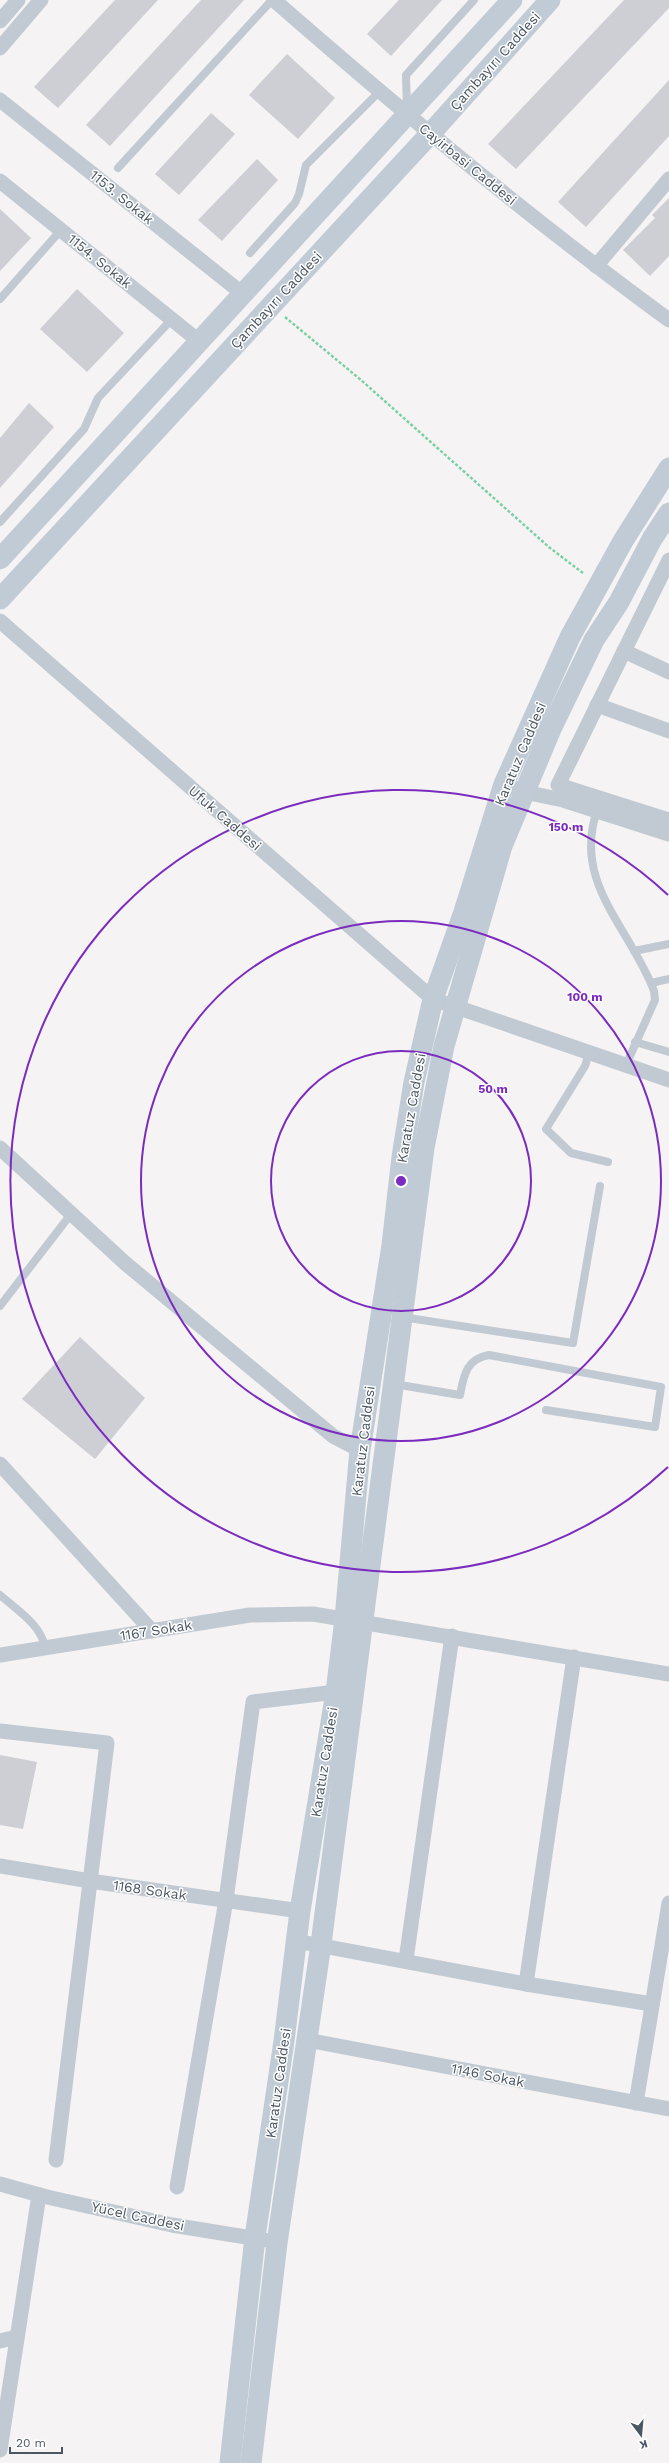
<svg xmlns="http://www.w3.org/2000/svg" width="669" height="2463" font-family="'Work Sans',sans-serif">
  <rect width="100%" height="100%" fill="#f5f3f3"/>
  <!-- building -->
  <g fill="#cdcfd5">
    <polygon points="115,0 158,0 58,108 34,87"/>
    <polygon points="201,0 244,0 110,146 86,125"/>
    <polygon points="399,0 442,0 391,56 367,34"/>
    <polygon points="624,0 669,0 669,8 516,169 488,144"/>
    <polygon points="287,54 335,98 298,139 249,95"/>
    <polygon points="669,80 669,136 586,227 558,202"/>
    <polygon points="211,113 235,134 179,195 155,174"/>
    <polygon points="257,159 278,180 222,241 198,220"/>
    <polygon points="669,198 669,256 650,276 623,250 655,218 652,215"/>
    <polygon points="0,209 31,238 0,271"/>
    <polygon points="77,289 124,333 87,372 40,329"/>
    <polygon points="29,403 54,427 0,488 0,438"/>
    <polygon points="80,1337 145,1398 95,1459 22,1399"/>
    <polygon points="0,1755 37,1762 23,1829 0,1825"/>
  </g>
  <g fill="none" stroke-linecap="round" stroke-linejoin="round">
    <!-- path -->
    <polyline stroke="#7ad0a6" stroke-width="2.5" stroke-dasharray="3 2" stroke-linecap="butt" points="285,317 361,380 550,548 583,573"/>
    <!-- lane -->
    <g stroke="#c1cad2" stroke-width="8">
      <polyline points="407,109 406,75 474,0"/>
      <polyline points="118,168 272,0"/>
      <polyline points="250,253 295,203 299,194 306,165 379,92"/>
      <polyline points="0,299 61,230"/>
      <polyline points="0,522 84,429 98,398 172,319"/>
      <path d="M597,811C572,883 631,929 654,991L655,1000L626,1065"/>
      <polyline points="634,951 669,944"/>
      <polyline points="651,983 669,979"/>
      <polyline points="635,1042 669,1052"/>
      <polyline points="589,1053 585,1066 546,1129 571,1153 608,1162"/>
      <polyline points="0,1306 71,1214"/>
      <polyline points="402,1317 573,1343 600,1186"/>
      <path d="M394,1384L460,1395C464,1375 466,1359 489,1355L661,1387L655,1427L546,1410"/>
      <path d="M0,1595C17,1610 41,1625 45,1647"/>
    </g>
    <!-- street -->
    <g stroke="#c1cad2" stroke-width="15">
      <path d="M274,0C402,112 532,220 669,320"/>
      <polyline points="0,21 18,0"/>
      <polyline points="0,48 41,0"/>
      <polyline points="0,100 243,294"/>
      <polyline points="0,181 200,342"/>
      <polyline points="596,266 669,179"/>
      <polyline points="669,560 558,785 669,820"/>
      <polyline points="0,621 433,999 669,1080"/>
      <polyline points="624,651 669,672"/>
      <polyline points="597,705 669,731"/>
      <polyline points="504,784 524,792 563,800 669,834"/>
      <polyline points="0,1148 125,1263 333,1436 360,1450"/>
      <polyline points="0,1464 152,1631"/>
      <polyline points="0,1655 250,1615 313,1614 669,1674"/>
      <polyline points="0,1731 107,1743 56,2160"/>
      <polyline points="0,1866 90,1881 300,1911"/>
      <polyline points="296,1941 526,1984 652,2004"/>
      <polyline points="406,1960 452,1636"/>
      <polyline points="526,1984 574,1657"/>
      <polyline points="307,2040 669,2109"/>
      <polyline points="636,2103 669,1903"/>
      <polyline points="0,2184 47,2197 172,2225 264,2240"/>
      <polyline points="177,2187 226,1900 253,1702 336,1692"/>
      <polyline points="0,2341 17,2337"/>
      <polyline points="0,2450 39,2195"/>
    </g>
    <!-- secondary -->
    <g stroke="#c1cbd6" stroke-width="21">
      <polyline points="0,559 512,0"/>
      <polyline points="0,599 430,134 550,0"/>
      <polyline points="230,2463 255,2237 284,2041 300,1911 336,1692 345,1619 360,1450 392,1245 402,1157 414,1082 433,999 464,912 504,784 570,637 623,541 669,468"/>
      <polyline points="251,2463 277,2243 321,1944 424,1148 444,1046 502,846 551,729 594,640 619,602 652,539 669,513"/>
    </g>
  </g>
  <!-- distance rings -->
  <g fill="none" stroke="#7b2cbf" stroke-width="2">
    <circle cx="401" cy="1181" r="130"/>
    <circle cx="401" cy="1181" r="260"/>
    <path d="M668 1467A391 391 0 1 1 668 895"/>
  </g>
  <g text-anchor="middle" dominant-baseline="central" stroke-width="3" stroke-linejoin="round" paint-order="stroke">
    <!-- street labels -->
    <g font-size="14" fill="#4a5661" stroke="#fff">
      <text transform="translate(495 61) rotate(-48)">Çambayırı Caddesi</text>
      <text transform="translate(468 164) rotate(39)">Cayirbasi Caddesi</text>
      <text transform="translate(122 197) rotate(39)">1153. Sokak</text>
      <text transform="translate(100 261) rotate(39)">1154. Sokak</text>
      <text transform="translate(276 300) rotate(-47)">Çambayırı Caddesi</text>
      <text transform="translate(520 754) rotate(-67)">Karatuz Caddesi</text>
      <text transform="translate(225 818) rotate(41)">Ufuk Caddesi</text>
      <text transform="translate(411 1108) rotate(-80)">Karatuz Caddesi</text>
      <text transform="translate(363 1441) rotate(-83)">Karatuz Caddesi</text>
      <text transform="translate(156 1630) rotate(-9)">1167 Sokak</text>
      <text transform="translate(324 1762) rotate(-81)">Karatuz Caddesi</text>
      <text transform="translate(150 1890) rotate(8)">1168 Sokak</text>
      <text transform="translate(488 2075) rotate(11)">1146 Sokak</text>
      <text transform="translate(278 2083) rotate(-82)">Karatuz Caddesi</text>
      <text transform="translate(138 2216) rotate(12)">Yücel Caddesi</text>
    </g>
  </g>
  <circle cx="401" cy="1181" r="6" fill="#7b2cbf" stroke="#fff" stroke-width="2"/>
  <g font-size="12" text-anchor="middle" font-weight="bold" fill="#7b2cbf" stroke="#fff" stroke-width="3" stroke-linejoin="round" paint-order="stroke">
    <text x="566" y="831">150 m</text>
    <text x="585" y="1001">100 m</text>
    <text x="493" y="1093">50 m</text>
  </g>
  <!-- north arrow -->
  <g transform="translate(641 2435) rotate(164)" stroke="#ffffff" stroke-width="3" paint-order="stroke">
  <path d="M0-3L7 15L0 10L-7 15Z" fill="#4a5661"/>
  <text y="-6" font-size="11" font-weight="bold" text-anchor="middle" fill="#4a5661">K</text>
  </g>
  <!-- scale -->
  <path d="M10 2447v6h52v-6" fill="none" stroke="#4a5661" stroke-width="2"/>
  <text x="16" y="2447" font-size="12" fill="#4a5661" stroke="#ffffff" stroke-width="3" paint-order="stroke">20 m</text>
</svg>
